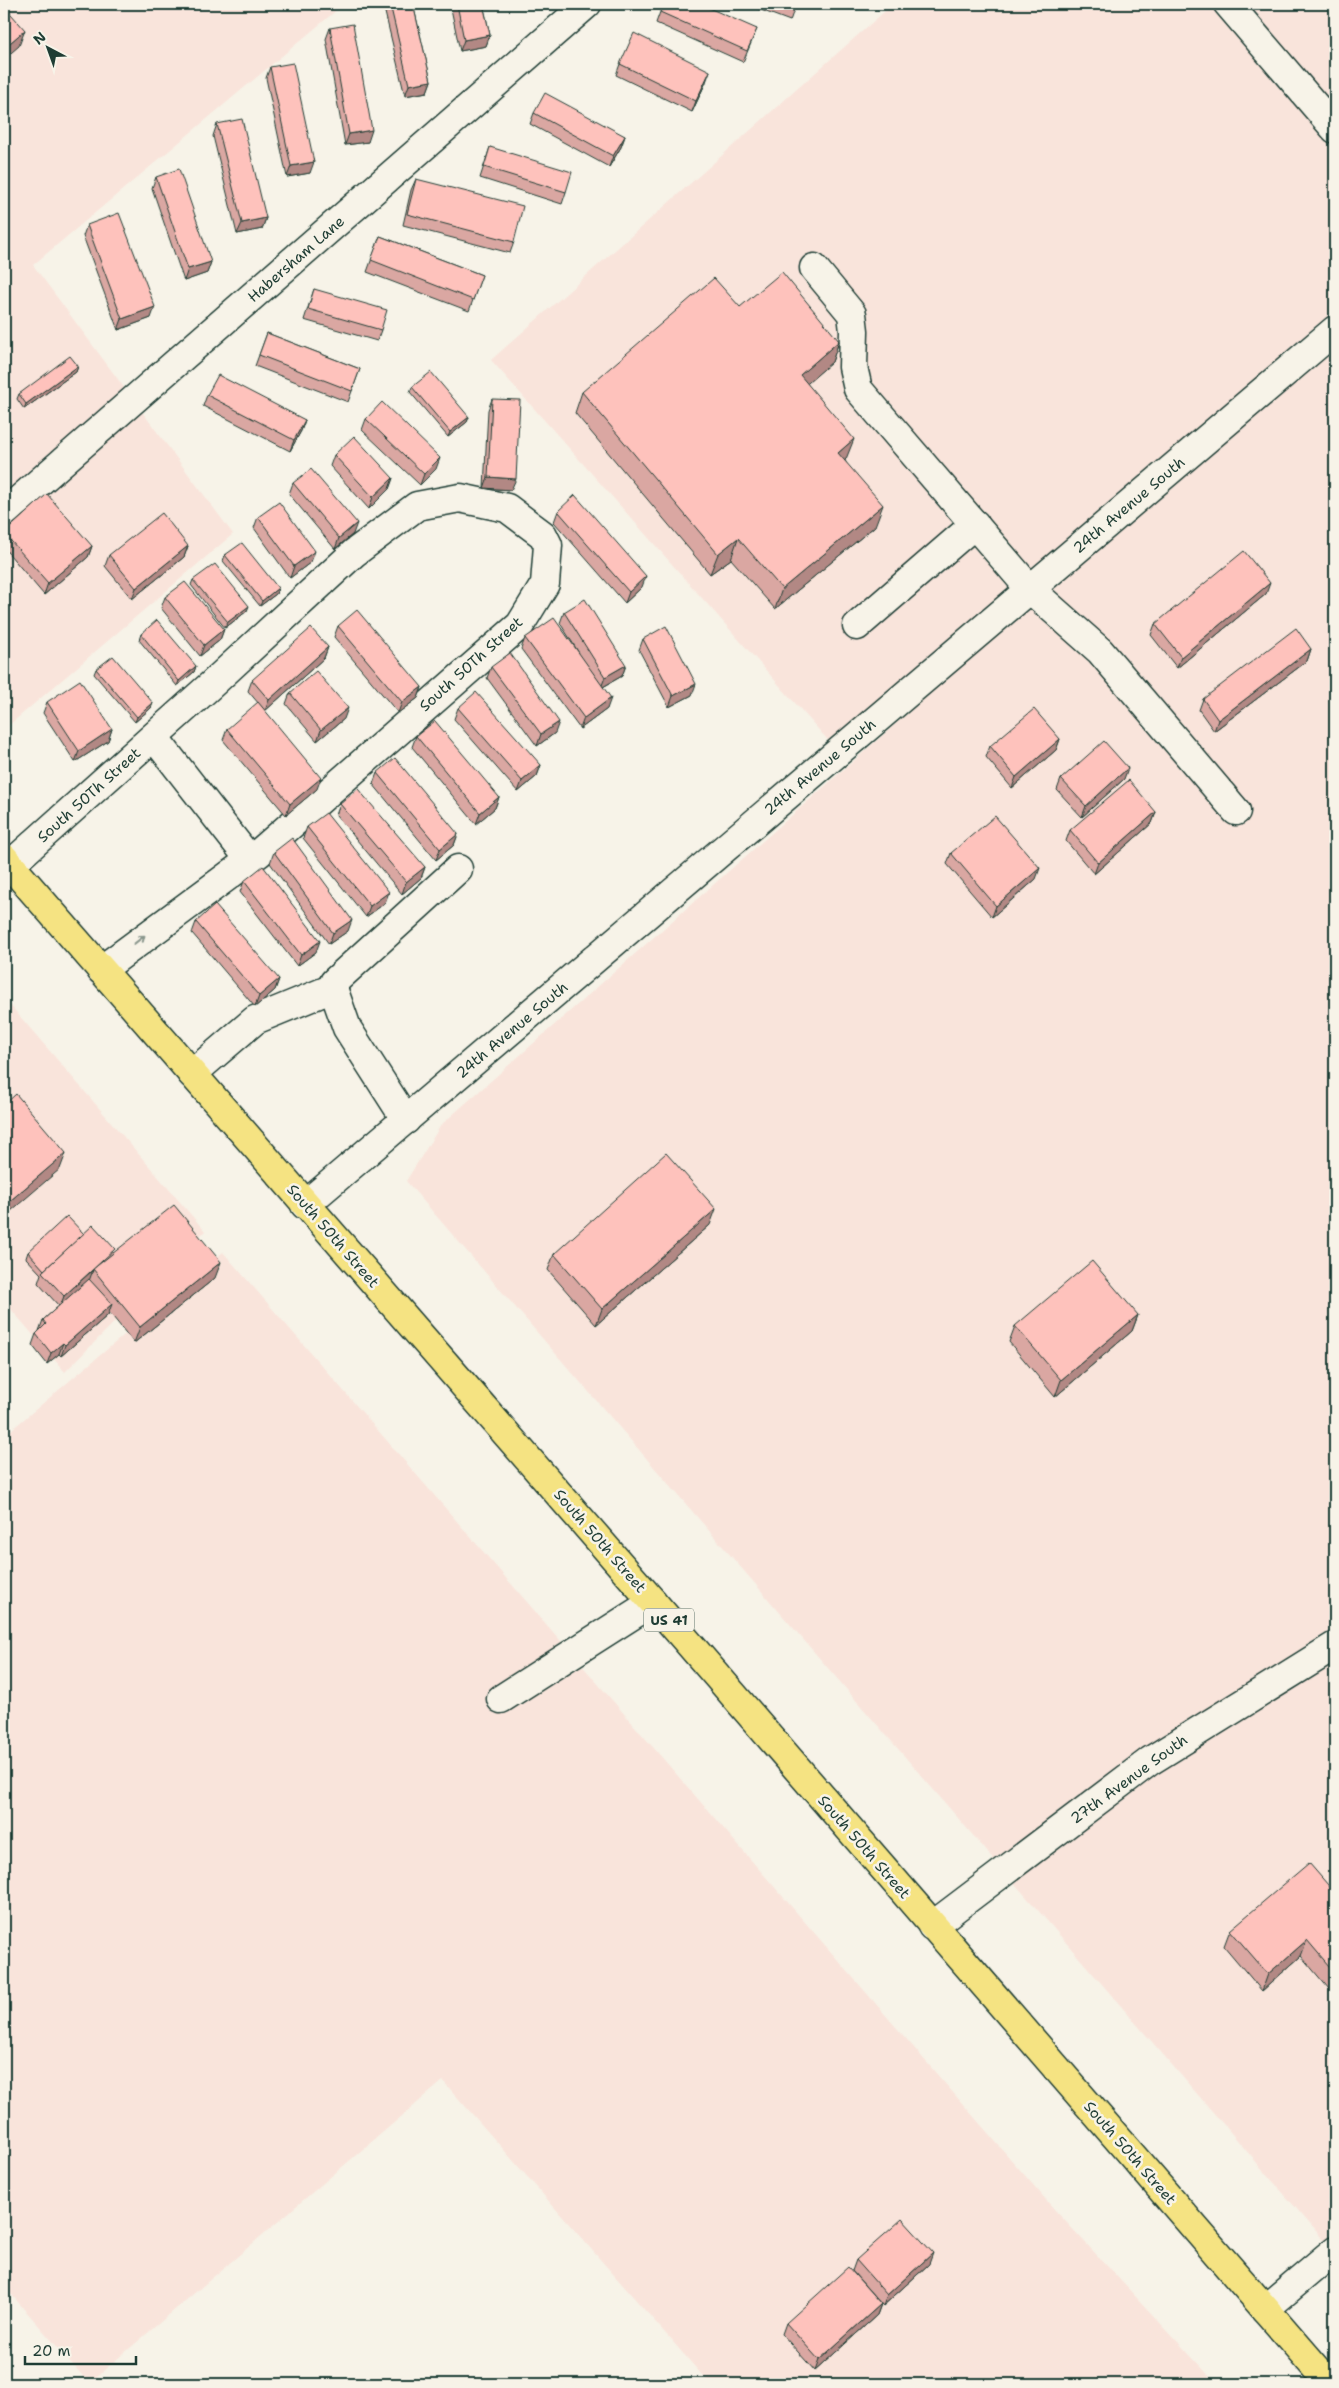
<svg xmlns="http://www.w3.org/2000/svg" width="1339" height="2388" font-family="'Shantell Sans',sans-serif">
  <rect width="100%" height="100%" fill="#f7f3e8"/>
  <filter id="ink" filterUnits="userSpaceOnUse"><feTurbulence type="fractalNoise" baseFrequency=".02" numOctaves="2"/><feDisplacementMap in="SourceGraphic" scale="10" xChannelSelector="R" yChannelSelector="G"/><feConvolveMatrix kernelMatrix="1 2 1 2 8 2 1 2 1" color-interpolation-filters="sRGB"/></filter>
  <g filter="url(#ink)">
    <!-- built -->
    <g fill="#f9e4db">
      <polygon points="4,4 344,4 33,265 233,534 8,726 4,722"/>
      <polygon points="893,4 1211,4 1335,149 1335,317 834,747 491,360"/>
      <polygon points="1232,4 1335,4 1335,123"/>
      <polygon points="1335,336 1335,2253 406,1181 441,1125"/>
      <polygon points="4,998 205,1231 65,1372 4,1301"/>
      <polygon points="223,1252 1054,2209 1217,2384 710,2384 443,2081 89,2383 4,2286 4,1436"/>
    </g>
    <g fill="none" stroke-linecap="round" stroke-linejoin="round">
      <defs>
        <g id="minor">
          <polyline points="1228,4 1335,129"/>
          <polyline points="814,268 852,314 854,331 853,367 858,389 1030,589 1100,651 1236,811"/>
          <polyline points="4,513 587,4"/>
          <polyline points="857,626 975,524"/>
          <polyline points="154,737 250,860"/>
          <polyline points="10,865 211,685 354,553 417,506 460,498 507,508 543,535 548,545 545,584 520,625 259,853 101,970"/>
          <polyline points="192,1074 255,1020 333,988"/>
          <polyline points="406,1120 347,1028 333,988 334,982 458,869"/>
          <polyline points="305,1205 1335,330"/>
          <polyline points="501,1699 653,1602"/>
          <polyline points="932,1926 1150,1761 1335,1646"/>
          <polyline points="1265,2309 1335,2250"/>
        </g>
        <polyline id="major" points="4,858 653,1602 1330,2384"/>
      </defs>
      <!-- minor casing -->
      <use href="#minor" stroke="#1f3d34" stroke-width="31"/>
      <!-- major casing -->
      <use href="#major" stroke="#1f3d34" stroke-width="31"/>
      <!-- minor -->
      <use href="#minor" stroke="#f7f3e8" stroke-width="28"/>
      <!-- major -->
      <use href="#major" stroke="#f5e382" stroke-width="28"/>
    </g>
    <!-- wall -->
    <g fill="#daa7a2" stroke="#1f3d34">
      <polygon points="383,4 413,4 431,81 427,92 405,96"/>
      <polygon points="450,4 483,4 490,35 486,46 460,51"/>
      <polygon points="745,4 796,4 790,21"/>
      <polygon points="660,12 757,29 743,62 656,23"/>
      <polygon points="330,28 368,142 345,145 326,39"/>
      <polygon points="620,64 706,82 692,112 616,75"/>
      <polygon points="270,67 310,173 287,177 266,78"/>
      <polygon points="534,113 625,136 621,147 609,167 530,124"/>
      <polygon points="217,124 266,218 262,229 237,234 213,136"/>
      <polygon points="490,147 566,192 562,204 480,178"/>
      <polygon points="156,177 211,262 207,273 184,281 152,188"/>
      <polygon points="416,179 514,242 510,253 403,225 411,190"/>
      <polygon points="87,225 151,318 118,330 83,236"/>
      <polygon points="380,236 482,275 469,311 367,272"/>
      <polygon points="314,289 381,330 377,341 304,320"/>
      <polygon points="740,307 839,341 832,362 807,383 846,459 845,460 875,526 775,609 731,559 710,574 575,413 582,392"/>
      <polygon points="267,333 360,369 348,402 255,366"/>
      <polygon points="78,366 76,372 24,409 17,399 19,394"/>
      <polygon points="412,387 469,417 467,422 448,437 410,392"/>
      <polygon points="207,395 305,420 301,431 290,451 203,406"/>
      <polygon points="492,399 511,490 484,488 488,410"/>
      <polygon points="366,419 436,469 420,485 362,430"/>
      <polygon points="334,455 393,478 389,489 369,509 330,466"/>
      <polygon points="293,483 353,534 335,549 289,494"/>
      <polygon points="558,511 642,587 625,603 554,522"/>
      <polygon points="258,517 311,562 290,578 254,528"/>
      <polygon points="4,533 92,546 88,557 44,595 4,548"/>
      <polygon points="188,546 184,557 132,599 105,566 109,555"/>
      <polygon points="225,555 278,588 276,594 260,606 223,561"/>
      <polygon points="193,580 247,611 225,628 191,585"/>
      <polygon points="1266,594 1177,668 1151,635 1155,624"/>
      <polygon points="165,597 224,629 220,640 200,656 161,608"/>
      <polygon points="564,612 626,665 622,676 603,687 607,709 580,729 521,649 525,638 579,653 560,623"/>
      <polygon points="338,626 422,687 418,698 398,713 334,637"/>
      <polygon points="141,634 196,666 194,672 177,686 139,640"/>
      <polygon points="643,639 692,695 669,707 639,650"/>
      <polygon points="328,647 324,658 265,711 248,691 252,680"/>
      <polygon points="1311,649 1307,661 1214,731 1199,710 1203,699"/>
      <polygon points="491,667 555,733 537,746 487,678"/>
      <polygon points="96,669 153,703 151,708 135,722 94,674"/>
      <polygon points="290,693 344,719 317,741 286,704"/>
      <polygon points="47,702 112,729 108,741 75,762 43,713"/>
      <polygon points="458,708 541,765 537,776 518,792 454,719"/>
      <polygon points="227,729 317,789 286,815 223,740"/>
      <polygon points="416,736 499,797 495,808 476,824 412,747"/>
      <polygon points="1060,739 1056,750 1012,788 986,757 990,746"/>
      <polygon points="377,773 458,834 454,845 436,860 373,784"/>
      <polygon points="1061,779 1124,779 1082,817 1057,790"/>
      <polygon points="340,804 425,867 421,878 402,894 336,815"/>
      <polygon points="1156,812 1152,823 1094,874 1066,841 1070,830"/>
      <polygon points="307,827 385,903 366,917 303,838"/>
      <polygon points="274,852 348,931 329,944 270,863"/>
      <polygon points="951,853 1036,879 992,917 947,864"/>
      <polygon points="244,881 316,952 297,966 240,892"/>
      <polygon points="196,922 279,979 275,990 255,1007 192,933"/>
      <polygon points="710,1225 596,1325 548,1270 554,1254"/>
      <polygon points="84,1234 114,1253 215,1278 134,1343 109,1312 108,1315 61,1356 59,1354 47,1364 32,1345 36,1334 39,1331 43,1320 59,1306 38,1283 41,1274 26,1258 28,1252"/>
      <polygon points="1138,1315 1132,1331 1055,1397 1009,1342 1015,1326"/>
      <polygon points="1335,1893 1335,1996 1301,1956 1262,1991 1224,1946 1230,1930"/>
      <polygon points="856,2260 929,2264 883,2306 852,2271"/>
      <polygon points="881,2304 877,2315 815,2371 782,2334 786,2323"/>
    </g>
    <!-- shaded-wall -->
    <g fill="#b28884" stroke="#1f3d34">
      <polygon points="25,30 19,46 4,59 4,48"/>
      <polygon points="490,35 486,46 460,51 464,40"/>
      <polygon points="710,71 706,82 692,112 696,101"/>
      <polygon points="431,81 427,92 405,96 409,85"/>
      <polygon points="372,130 368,142 345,145 349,134"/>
      <polygon points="625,136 621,147 609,167 613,156"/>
      <polygon points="314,162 310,173 287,177 291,166"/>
      <polygon points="266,218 262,229 237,234 242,223"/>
      <polygon points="211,262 207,273 184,281 188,269"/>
      <polygon points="155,307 151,318 118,330 122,319"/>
      <polygon points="839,341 832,362 793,396 800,375"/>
      <polygon points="78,366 76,372 24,409 26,404"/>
      <polygon points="469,417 467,422 448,437 450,432"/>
      <polygon points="305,420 301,431 290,451 294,440"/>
      <polygon points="854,439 846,459 831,474 838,453"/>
      <polygon points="440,458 436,469 420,485 424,474"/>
      <polygon points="488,477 516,479 511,490 484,488"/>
      <polygon points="393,478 389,489 369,509 373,497"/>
      <polygon points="883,505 875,526 775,609 782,589"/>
      <polygon points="357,523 353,534 335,549 339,538"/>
      <polygon points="738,538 731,559 710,574 718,554"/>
      <polygon points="92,546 88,557 44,595 48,583"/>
      <polygon points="188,546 184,557 132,599 136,588"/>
      <polygon points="315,551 311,562 290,578 294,566"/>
      <polygon points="646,576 642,587 625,603 629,592"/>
      <polygon points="1270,583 1266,594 1177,668 1181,657"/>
      <polygon points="278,588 276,594 260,606 262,601"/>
      <polygon points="249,606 247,611 225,628 228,622"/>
      <polygon points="224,629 220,640 200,656 204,645"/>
      <polygon points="328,647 324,658 265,711 269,700"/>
      <polygon points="1311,649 1307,661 1214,731 1218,720"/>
      <polygon points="626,665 622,676 601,688 605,677"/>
      <polygon points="196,666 194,672 177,686 179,681"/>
      <polygon points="696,684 692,695 669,707 673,696"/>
      <polygon points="422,687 418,698 398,713 402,702"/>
      <polygon points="611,698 607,709 580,729 584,718"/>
      <polygon points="153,703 151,708 135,722 137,717"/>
      <polygon points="348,708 344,719 317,741 321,730"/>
      <polygon points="559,722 555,733 537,746 541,734"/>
      <polygon points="112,729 108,741 75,762 79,751"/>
      <polygon points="1060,739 1056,750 1012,788 1016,777"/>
      <polygon points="541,765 537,776 518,792 522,781"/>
      <polygon points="1128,768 1124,779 1082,817 1086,806"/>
      <polygon points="321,778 317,789 286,815 290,804"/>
      <polygon points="499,797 495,808 476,824 480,813"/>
      <polygon points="1156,812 1152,823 1094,874 1098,863"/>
      <polygon points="458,834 454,845 436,860 440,849"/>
      <polygon points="425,867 421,878 402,894 406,882"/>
      <polygon points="1040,868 1036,879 992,917 996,906"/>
      <polygon points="389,892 385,903 366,917 370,906"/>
      <polygon points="352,920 348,931 329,944 333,933"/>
      <polygon points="320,941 316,952 297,966 301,955"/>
      <polygon points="279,979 275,990 255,1007 259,996"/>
      <polygon points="66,1153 60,1169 4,1217 4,1206"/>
      <polygon points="716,1209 710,1225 596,1325 602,1309"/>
      <polygon points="221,1262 215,1278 134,1343 140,1327"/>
      <polygon points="93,1270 89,1281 60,1307 64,1296"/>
      <polygon points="112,1304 108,1315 61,1356 65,1345"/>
      <polygon points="1138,1315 1132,1331 1055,1397 1061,1380"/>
      <polygon points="63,1343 59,1354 47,1364 51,1353"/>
      <polygon points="1307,1940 1301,1956 1262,1991 1268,1974"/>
      <polygon points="933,2253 929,2264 883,2306 887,2295"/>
      <polygon points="881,2304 877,2315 815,2371 819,2360"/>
    </g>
    <!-- building -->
    <g fill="#fec2bc" stroke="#1f3d34">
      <polygon points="390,4 413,4 431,81 409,85"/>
      <polygon points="457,4 483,4 490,35 464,40"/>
      <polygon points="664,4 700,4 757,29 747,51 660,12"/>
      <polygon points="778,4 796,4 794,10"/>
      <polygon points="4,6 25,30 4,48"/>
      <polygon points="353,24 372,130 349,134 330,28"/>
      <polygon points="634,33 710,71 696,101 620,64"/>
      <polygon points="293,63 314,162 291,166 270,67"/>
      <polygon points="545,93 625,136 613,156 534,113"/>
      <polygon points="242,119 266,218 242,223 217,124"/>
      <polygon points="490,147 572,172 566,192 484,167"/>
      <polygon points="179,169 211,262 188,269 156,177"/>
      <polygon points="416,179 523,206 514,242 407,214"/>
      <polygon points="119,213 155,307 122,319 87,225"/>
      <polygon points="380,236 482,275 473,300 371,260"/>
      <polygon points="782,272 839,341 800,375 854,439 838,453 883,505 782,589 738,538 718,554 582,392 714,278 740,307"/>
      <polygon points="314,289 387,310 381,330 308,309"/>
      <polygon points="267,333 360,369 352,391 259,355"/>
      <polygon points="70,356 78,366 26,404 19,394"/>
      <polygon points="431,372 469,417 450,432 412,387"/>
      <polygon points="218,375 305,420 294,440 207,395"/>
      <polygon points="492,399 520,400 516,479 488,477"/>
      <polygon points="382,402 440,458 424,474 366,419"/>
      <polygon points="354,436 393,478 373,497 334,455"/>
      <polygon points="311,469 357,523 339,538 293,483"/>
      <polygon points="47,494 92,546 48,583 4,533"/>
      <polygon points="575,495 646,576 629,592 558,511"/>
      <polygon points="279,502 315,551 294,566 258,517"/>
      <polygon points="162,513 188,546 136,588 109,555"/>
      <polygon points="242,543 278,588 262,601 225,555"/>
      <polygon points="1244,551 1270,583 1181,657 1155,624"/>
      <polygon points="215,564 249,606 228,622 193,580"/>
      <polygon points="185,582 224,629 204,645 165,597"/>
      <polygon points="585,599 626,665 605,677 564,612"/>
      <polygon points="357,610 422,687 402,702 338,626"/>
      <polygon points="554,618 611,698 584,718 525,638"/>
      <polygon points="157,620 196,666 179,681 141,634"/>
      <polygon points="666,626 696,684 673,696 643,639"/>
      <polygon points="311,628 328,647 269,700 252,680"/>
      <polygon points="1296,628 1311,649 1218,720 1203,699"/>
      <polygon points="510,653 559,722 541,734 491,667"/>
      <polygon points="113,656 153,703 137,717 96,669"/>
      <polygon points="316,671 348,708 321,730 290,693"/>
      <polygon points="80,680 112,729 79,751 47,702"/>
      <polygon points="476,692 541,765 522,781 458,708"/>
      <polygon points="258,702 321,778 290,804 227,729"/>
      <polygon points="1034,709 1060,739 1016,777 990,746"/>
      <polygon points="435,721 499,797 480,813 416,736"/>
      <polygon points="1104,741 1128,768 1086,806 1061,779"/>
      <polygon points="395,758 458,834 440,849 377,773"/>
      <polygon points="1129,780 1156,812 1098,863 1070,830"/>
      <polygon points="358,789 425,867 406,882 340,804"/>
      <polygon points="326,813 389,892 370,906 307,827"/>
      <polygon points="995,816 1040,868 996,906 951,853"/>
      <polygon points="292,838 352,920 333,933 274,852"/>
      <polygon points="263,866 320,941 301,955 244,881"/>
      <polygon points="215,905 279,979 259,996 196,922"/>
      <polygon points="16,1094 66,1153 4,1206 4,1105"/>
      <polygon points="666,1153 716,1209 602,1309 554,1254"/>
      <polygon points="174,1205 221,1262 140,1327 93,1269"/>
      <polygon points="67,1216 84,1234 44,1270 28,1252"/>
      <polygon points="93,1225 115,1249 64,1296 42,1272"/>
      <polygon points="1092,1261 1138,1315 1061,1380 1015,1326"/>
      <polygon points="89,1279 112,1304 65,1345 63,1343 51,1353 36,1334 46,1324 43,1320"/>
      <polygon points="1309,1863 1335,1893 1335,1973 1307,1940 1268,1974 1230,1930"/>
      <polygon points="902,2219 933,2253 887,2295 856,2260"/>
      <polygon points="848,2267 881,2304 819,2360 786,2323"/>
    </g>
    <!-- one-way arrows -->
    <defs><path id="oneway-shaft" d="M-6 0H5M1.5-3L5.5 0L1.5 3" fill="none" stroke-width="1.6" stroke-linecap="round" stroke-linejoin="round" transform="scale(1.25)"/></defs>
    <use stroke="#8b988e" href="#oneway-shaft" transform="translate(139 940) rotate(-38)"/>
  </g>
  <g text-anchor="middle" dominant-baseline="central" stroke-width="5" stroke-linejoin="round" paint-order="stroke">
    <!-- shield labels -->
    <rect fill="#f7f3e8" stroke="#60746a" stroke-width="1" x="644" y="1608.5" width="50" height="23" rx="4"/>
    <g font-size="14" font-weight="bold" fill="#1f3d34">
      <text x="669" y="1620">US 41</text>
    </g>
    <!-- street labels -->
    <g font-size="15" fill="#1f3d34" stroke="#f7f3e8">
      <text transform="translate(296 259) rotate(-41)">Habersham Lane</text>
      <text transform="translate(1129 505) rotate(-40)">24th Avenue South</text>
      <text transform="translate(471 664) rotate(-42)">South 50Th Street</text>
      <text transform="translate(820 767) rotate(-40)">24th Avenue South</text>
      <text transform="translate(89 795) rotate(-42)">South 50Th Street</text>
      <text transform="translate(512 1030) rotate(-40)">24th Avenue South</text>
      <text transform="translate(333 1236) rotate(49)">South 50th Street</text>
      <text transform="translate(600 1541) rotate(49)">South 50th Street</text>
      <text transform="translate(1129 1779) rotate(-36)">27th Avenue South</text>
      <text transform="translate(864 1847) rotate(49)">South 50th Street</text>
      <text transform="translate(1130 2153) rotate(49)">South 50th Street</text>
    </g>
  </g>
  <!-- margin -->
  <rect width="1339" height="2388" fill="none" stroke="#f7f3e8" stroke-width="20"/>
  <rect x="10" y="10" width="1319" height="2368" fill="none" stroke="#1f3d34" stroke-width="2" filter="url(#ink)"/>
  <!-- north arrow -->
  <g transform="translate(48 48) rotate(319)" stroke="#f7f3e8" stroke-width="4" paint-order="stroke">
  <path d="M0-4L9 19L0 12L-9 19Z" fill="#1f3d34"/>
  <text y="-8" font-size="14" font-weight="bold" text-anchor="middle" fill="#1f3d34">N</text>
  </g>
  <!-- scale -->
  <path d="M25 2356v8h111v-8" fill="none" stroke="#1f3d34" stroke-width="2.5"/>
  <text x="32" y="2356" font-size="15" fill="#1f3d34" stroke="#f7f3e8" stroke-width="4" paint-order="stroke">20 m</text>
</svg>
